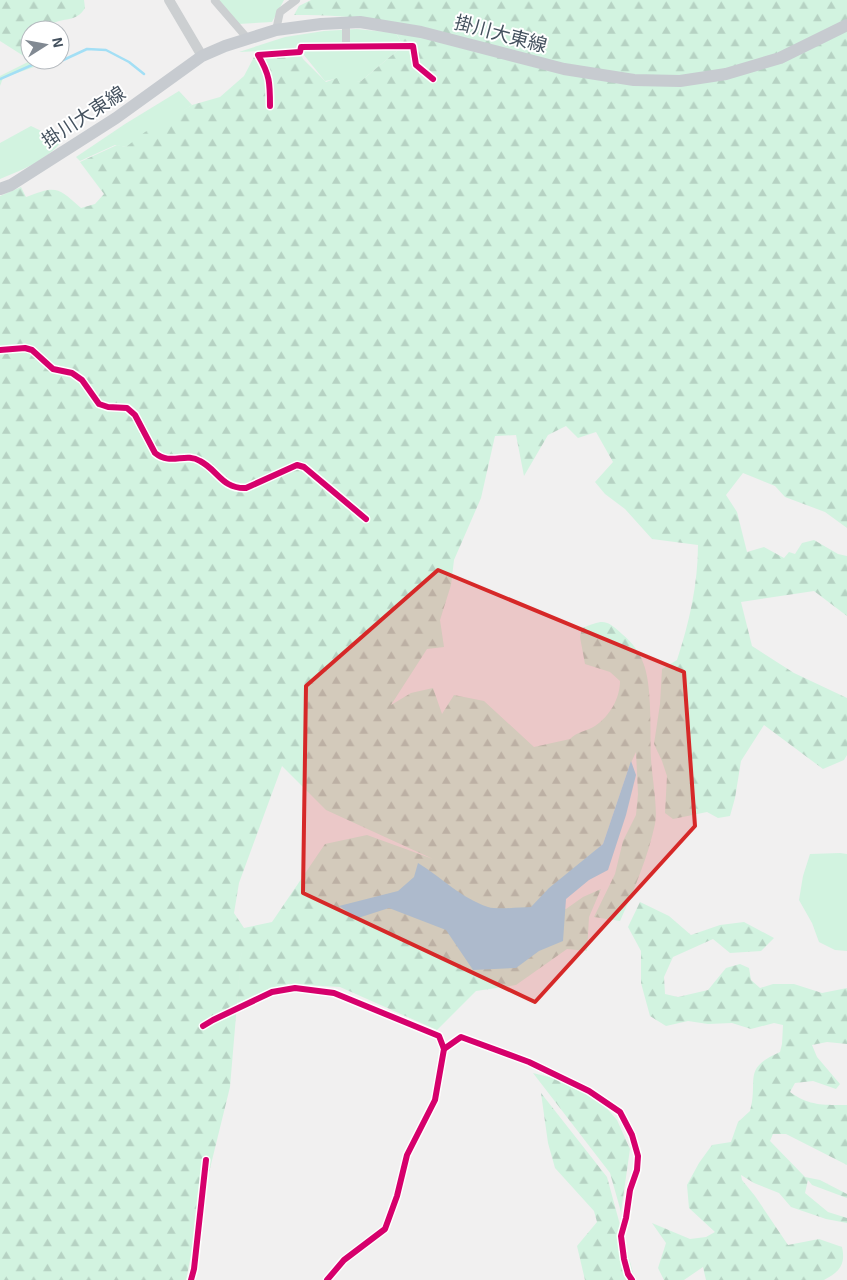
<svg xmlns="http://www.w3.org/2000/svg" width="847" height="1280" font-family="'Exo 2','Noto Sans JP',sans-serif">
  <defs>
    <pattern id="forest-firs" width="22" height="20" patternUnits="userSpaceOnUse" patternTransform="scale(1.25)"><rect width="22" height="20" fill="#d2f3e0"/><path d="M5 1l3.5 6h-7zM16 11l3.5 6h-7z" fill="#b6d2c3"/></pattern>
  </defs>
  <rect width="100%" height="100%" fill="#f1f0f0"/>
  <!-- grass -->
  <g fill="#d2f3e0">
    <polygon points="217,0 284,0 272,22 238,24"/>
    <polygon points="357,29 396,33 403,46 361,81 340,86 335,79 325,81 299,49 239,52 285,37 324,31"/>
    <polygon points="32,60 44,60 50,66 34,67 3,78 0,86 0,76"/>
    <polygon points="179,91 192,105 126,147 115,145 80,161 76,157 125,124"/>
    <path d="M31,126L62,141C46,161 22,170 0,179V143Z"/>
    <polygon points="840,853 847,854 847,951 835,950 819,942 812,923 799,900 803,876 810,854"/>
  </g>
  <!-- forest -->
  <g fill="url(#forest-firs)" fill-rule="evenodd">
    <path d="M0,0H84L85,8C76,23 63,17 52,24C50,25 48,28 46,30H30V60H31H30L0,41Z"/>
    <path d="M311,0H847V528L825,512L785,497L775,486L743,473L726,495L737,512L747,552L764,547L784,558L789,552L795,554L802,543L814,540L838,554L847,556V616L814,591L741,602L752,646L794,673L847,698V755L844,760L823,769L764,725L741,761L735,798L730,816L718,818L707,812L673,819L665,813L667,776L662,761L654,744L660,704L662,669L677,660C689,624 698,584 698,545L652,539L625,509L605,494L595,482L613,462L596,432L578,438L566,426L548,435L524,476L516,435L495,436L481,498L454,560L451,585L440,620L444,647L427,649L391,705L411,693L433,688L442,714L454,695L484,701L534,747L570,739C576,732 587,731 595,726C610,716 620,698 620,681L610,672L585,664L580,637L582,628C603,620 605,618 622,634C633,643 641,654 645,668C652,692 650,733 651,759C652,777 658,808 655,824C648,857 634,890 620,921L594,917L615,874L623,841L636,815L638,794L636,752L629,767L603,844L540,899L566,909L583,897L601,889L589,917L587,951L567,949L516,985L476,991L437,1030L340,987L288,984L237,1003L243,933L230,1087L202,1201L186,1280H0V196L21,187L26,197C56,185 58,187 81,208L95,204L104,194L80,162L117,145L126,147L145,132L192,105L220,97L244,76L254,57L261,55L300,52L303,59L326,82L337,78L340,84L361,81L403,46L391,23C358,16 327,15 294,15L299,6ZM282,766L326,810L433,859L367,835L325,844L272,922L244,928L234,913L239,883Z"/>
    <path d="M640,902L669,916L691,935L720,925L744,922L774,938L761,951L730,953L713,939L673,957L664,977L665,994L678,997L708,990L726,968L740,964L749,968L751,980L760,988L773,984H794L822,993L847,988V1044L827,1042L812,1045L817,1057L840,1084L836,1089L813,1081L795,1083L790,1092C809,1106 824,1105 847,1105V1165L786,1134H773L770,1141L805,1177L820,1180L847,1194V1198L812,1185L808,1180L805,1193L828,1212L847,1218V1223L826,1219L791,1207L779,1193L754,1183L741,1175L742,1180L755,1196L788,1245L819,1239L842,1247C846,1265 839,1272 824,1280H706L703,1267L684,1280H664L658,1268L666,1243L652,1223L690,1239L706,1237L715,1232L689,1208L687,1185L699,1163L712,1145L731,1142L738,1122L750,1111C759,1079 741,1069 780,1052L782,1044L783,1025L774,1023L751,1029L732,1023L708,1024L688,1021L666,1026L650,1016L641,983V951L628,927Z"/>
    <polygon points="533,1073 557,1079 586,1092 603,1104 617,1120 630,1149 621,1212 610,1173"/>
    <polygon points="541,1093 607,1177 635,1280 585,1280 577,1246 597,1222 594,1211 555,1168 548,1143"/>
  </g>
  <!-- water -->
  <path fill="#a3dff5" d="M631,761L636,775L626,815L608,870L589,880L566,899L563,941L539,951L516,968L473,970L446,930L389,908L358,918L339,906L398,891L414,877L418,863C441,877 461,898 488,907C498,910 519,907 531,907L549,888L603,844Z"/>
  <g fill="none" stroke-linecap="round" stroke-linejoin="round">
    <!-- stream -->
    <polyline stroke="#a3dff5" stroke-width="2.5" points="0,79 32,65 59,62 87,49 106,50 129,62 144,74"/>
    <!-- minor -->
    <g stroke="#cccfd1" stroke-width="8">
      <polyline points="215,1 248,39"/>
      <polyline points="276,30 280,12 296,0"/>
      <polyline points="346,47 346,23"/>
      <path d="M270,106C270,83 270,75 258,55L300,52L301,47L413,46L416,65L433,79"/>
      <path d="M0,350L25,348L32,350L53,369L72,373L82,380L99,404L108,407L127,408L135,415L155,453C171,466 185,452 200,461C218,470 222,489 246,488L297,465L304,467L366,519"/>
      <polyline points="203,1026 213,1020 272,992 295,988 334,993 439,1036 444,1049 435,1100 407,1155 397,1196 385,1229 344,1260 327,1280"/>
      <polyline points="444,1049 461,1037 529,1062 589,1091 620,1112 632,1135 638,1156 637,1170 630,1190 626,1218 621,1236 624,1259 628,1274 632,1280"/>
      <polyline points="191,1280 194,1269 206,1160"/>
    </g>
    <!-- tertiary -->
    <polyline stroke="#cccfd1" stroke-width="10" points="169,0 202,56"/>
    <!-- primary -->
    <polyline stroke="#c7cbd0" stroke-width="12" points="0,189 11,185 116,118 202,56 225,46 276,30 321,24 360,22 421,32 564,69 634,80 680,81 726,74 780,58 847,25"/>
    <defs>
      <g id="cycleway">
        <path d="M270,106C270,83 270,75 258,55L300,52L301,47L413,46L416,65L433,79"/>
        <path d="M0,350L25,348L32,350L53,369L72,373L82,380L99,404L108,407L127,408L135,415L155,453C171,466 185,452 200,461C218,470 222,489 246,488L297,465L304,467L366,519"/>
        <polyline points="203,1026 213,1020 272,992 295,988 334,993 439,1036 444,1049 435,1100 407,1155 397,1196 385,1229 344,1260 327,1280"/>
        <polyline points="444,1049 461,1037 529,1062 589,1091 620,1112 632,1135 638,1156 637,1170 630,1190 626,1218 621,1236 624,1259 628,1274 632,1280"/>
        <polyline points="191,1280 194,1269 206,1160"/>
      </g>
    </defs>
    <!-- cycleway casing -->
    <use href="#cycleway" stroke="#fff" stroke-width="9"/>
    <!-- cycleway -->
    <use href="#cycleway" stroke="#d6006c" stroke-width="6"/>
  </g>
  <!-- marked area -->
  <path fill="#d62828" fill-opacity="0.2" stroke="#d62828" stroke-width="4" stroke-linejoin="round" d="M438,570L684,672L695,826L535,1002L303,893L306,686Z"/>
  <g text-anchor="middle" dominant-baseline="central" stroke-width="4" stroke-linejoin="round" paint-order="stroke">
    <!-- street labels -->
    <g font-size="19" fill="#45525f" stroke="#fff">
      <text transform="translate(501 33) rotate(15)">掛川大東線</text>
      <text transform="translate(83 116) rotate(-33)">掛川大東線</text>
    </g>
  </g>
  <!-- north arrow -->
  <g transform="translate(45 45) rotate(79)"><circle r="24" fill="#ffffff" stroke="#b5babf"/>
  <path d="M0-4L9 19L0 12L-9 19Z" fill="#818992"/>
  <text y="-8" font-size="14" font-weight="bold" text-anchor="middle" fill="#45525f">N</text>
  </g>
</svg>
